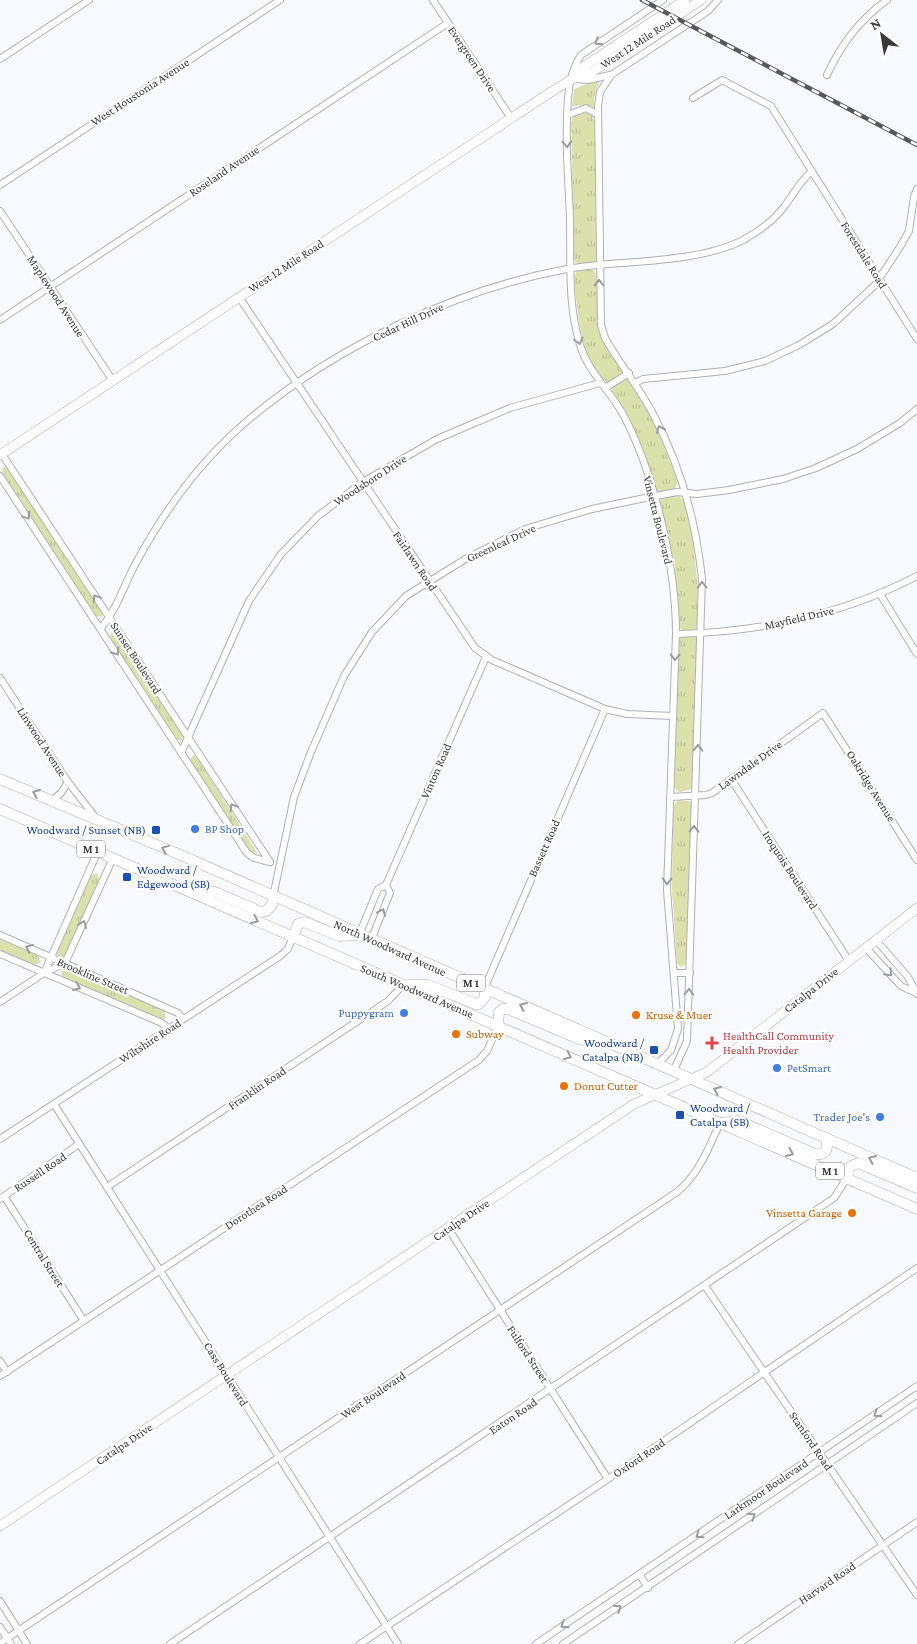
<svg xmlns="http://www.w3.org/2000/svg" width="917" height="1644" font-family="'Crimson Pro',serif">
  <defs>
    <pattern id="grass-tufts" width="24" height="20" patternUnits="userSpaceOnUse" patternTransform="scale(1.25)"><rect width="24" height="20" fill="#dbe1ab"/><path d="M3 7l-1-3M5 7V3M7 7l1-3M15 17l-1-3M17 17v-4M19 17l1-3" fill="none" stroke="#bdc294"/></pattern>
  </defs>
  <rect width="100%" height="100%" fill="#f8f9fe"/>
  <!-- grass -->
  <g fill="url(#grass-tufts)">
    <polygon points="600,79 594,98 594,107 585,105 572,106 574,89"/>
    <polygon points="583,111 591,114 595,123 596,260 595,264 578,265 574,260 571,122 575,114"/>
    <path d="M577,270H593L596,274L599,332L622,370V374L610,382C582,382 576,297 574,277Z"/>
    <path d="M627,379C641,385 671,464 678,481L675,489L656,492C644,456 632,423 611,392L614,385Z"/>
    <polygon points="3,467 8,468 102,612 102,617 96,616 2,472"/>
    <path d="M678,495L685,502C695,544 699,584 698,627L695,630H682L679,627L675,566L659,503L662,498Z"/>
    <polygon points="112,632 116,633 183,735 182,741 177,739 110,637"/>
    <polygon points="695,636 698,640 692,789 679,792 674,787 678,641 681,637"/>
    <polygon points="193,755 196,756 258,854 251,852 246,847 190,760"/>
    <polygon points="679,800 689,801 692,804 687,963 681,967 677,963 672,889 673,808 676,802"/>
    <polygon points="97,873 99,879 66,956 59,957 56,953 90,876"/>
    <polygon points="0,939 38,956 41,962 35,965 0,950"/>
    <polygon points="64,969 69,969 165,1011 166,1018 160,1020 63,977 61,972"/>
  </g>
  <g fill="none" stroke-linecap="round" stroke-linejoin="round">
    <defs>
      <g id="street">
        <polyline points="433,0 511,118"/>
        <polyline points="0,59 89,0"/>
        <path d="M827,75C841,44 859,20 887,0"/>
        <polyline points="576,79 588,80 610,75"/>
        <polyline points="693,98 722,80 771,106 917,339"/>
        <polyline points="568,115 586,108 598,115"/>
        <polyline points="0,185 280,0"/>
        <polyline points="0,211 113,381"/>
        <polyline points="239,297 475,648 492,660 605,709 627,714 673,716"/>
        <polyline points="0,320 448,23"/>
        <polyline points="635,383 643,379 725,371 765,361 799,345 833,324 875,285 900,247 909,231 914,197 917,189"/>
        <polyline points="605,388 629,373"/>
        <polyline points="2,454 270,862"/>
        <polyline points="0,476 247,853 254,858 270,862"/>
        <polyline points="880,594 917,654"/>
        <path d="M101,628C118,608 124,584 137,561C167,506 204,456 253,416C339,345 457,289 567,269C619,260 697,264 743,240C758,232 773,221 784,207C793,195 800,181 811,172"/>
        <path d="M676,634C760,632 842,615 917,576"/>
        <polyline points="0,678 68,782 96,818"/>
        <polyline points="181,753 249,601 281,554 318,516 363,482 437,439 510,408 600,383"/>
        <polyline points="731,779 849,961"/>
        <polyline points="670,797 706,795 712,793 823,713 917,860"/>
        <polyline points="52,800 61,793 68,782"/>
        <polyline points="273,897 294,797 311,752 344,676 372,632 406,596 467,558 525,529 592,509 645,498 677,492 697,494 729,490 783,479 816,468 857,449 900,423 917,409"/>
        <polyline points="0,935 178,1013 183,1019"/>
        <polyline points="359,935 378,889 386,885 486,657"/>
        <polyline points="371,940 390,893 386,885"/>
        <polyline points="876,940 908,977 917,994"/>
        <polyline points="866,948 901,986 916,993"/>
        <polyline points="0,954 162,1023 169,1029"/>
        <polyline points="44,973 98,851"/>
        <polyline points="674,973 690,973"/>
        <polyline points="484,989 605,709"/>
        <polyline points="0,1002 44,973 65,963 113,858"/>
        <path d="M657,1065L671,1050L678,1029L667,890L676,634C676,567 655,477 625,418C612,392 590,375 581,348C567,306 571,259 570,216C568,177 565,137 568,98C569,84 573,67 581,55L663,0"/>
        <path d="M673,1072L687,1041L702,579C696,521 680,464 652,412C638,386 619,363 605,338L601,325L598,106L600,92L611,75L708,11L718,0"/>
        <polyline points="54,1104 398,1644"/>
        <polyline points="0,1139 280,956 288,949 293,937"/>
        <polyline points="107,1187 388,1001 403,985"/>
        <polyline points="4,1196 84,1321"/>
        <polyline points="0,1199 79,1144"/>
        <polyline points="448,1228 608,1479"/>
        <polyline points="705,1286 917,1595"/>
        <polyline points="0,1361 7,1372"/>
        <polyline points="0,1376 479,1060 487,1051 498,1026"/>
        <polyline points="640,1575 648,1588"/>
        <polyline points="0,1601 27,1644"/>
        <polyline points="0,1627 11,1644"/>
        <path d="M0,1643L677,1192C699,1174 708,1149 720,1123"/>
        <polyline points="170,1644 834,1198 847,1178"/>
        <polyline points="360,1644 608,1479 917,1268"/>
        <polyline points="536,1644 917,1386"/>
        <polyline points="563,1644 917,1403"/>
        <polyline points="738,1644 917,1522"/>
      </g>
      <g id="secondary">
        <polyline points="574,77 583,67 685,0"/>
        <polyline points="0,455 551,92 572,79 592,72 701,0"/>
        <polyline points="0,1526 634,1104 707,1072 917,908"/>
      </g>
      <g id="primary">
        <polyline points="0,779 176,853 917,1178"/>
        <polyline points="0,809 917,1209"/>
        <polyline points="194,890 215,892 261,912 266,911 272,905 273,897"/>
        <polyline points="293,937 298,924 304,922 339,936 358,935"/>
        <polyline points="409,985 428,985 476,1004 479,1004 485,997 484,989"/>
        <polyline points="498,1026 499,1012 503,1009 508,1009 579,1039 595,1042"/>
        <path d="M721,1123L739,1121L815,1154C826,1156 829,1148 826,1139"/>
        <polyline points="847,1178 849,1167 858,1163 917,1188"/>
      </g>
    </defs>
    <!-- street casing -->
    <use href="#street" stroke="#afb1b8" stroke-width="8"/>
    <!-- secondary casing -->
    <use href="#secondary" stroke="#afb1b8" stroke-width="10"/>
    <!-- primary casing -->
    <use href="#primary" stroke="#afb1b8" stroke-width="11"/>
    <!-- street -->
    <use href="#street" stroke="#fff" stroke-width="6"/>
    <!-- secondary -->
    <use href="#secondary" stroke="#fff" stroke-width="9"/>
    <!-- primary -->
    <use href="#primary" stroke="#fff" stroke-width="10"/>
    <defs>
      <polyline id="rail" points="642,0 917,145"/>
    </defs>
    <!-- rail casing -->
    <use href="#rail" stroke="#58585b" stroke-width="4.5"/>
    <!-- rail -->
    <use href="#rail" stroke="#fff" stroke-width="2.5" stroke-dasharray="8" stroke-linecap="butt"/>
  </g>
  <!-- one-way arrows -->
  <defs><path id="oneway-chevron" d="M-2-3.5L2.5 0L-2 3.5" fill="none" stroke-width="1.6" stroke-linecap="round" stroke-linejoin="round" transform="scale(1.25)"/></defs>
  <g stroke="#9c9c9e">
    <use href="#oneway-chevron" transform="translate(598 42) rotate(147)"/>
    <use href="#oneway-chevron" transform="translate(567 144) rotate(88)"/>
    <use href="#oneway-chevron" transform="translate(599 283) rotate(-91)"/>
    <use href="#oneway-chevron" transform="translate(579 341) rotate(75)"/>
    <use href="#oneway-chevron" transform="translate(660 429) rotate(-114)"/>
    <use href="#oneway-chevron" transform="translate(27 516) rotate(56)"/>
    <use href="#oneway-chevron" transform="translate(702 585) rotate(-92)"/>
    <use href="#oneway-chevron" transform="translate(96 598) rotate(-123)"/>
    <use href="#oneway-chevron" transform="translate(116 652) rotate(57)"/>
    <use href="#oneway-chevron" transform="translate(675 657) rotate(92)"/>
    <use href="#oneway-chevron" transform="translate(698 748) rotate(-88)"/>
    <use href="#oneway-chevron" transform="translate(36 793) rotate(-157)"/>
    <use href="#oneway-chevron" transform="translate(233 807) rotate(-123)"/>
    <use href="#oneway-chevron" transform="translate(694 829) rotate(-89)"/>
    <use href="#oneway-chevron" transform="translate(165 849) rotate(-158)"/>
    <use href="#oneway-chevron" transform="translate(667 881) rotate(91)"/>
    <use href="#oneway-chevron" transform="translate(382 912) rotate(-67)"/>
    <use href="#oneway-chevron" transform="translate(255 920) rotate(24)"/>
    <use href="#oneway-chevron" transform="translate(83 924) rotate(-67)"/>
    <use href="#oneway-chevron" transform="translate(29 948) rotate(-156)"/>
    <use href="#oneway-chevron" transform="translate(889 973) rotate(47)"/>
    <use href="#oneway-chevron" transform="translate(77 987) rotate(23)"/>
    <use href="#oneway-chevron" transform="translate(689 992) rotate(-88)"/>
    <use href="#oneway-chevron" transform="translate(523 1006) rotate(-156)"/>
    <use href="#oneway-chevron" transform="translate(568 1056) rotate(24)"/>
    <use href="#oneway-chevron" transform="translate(717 1090) rotate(-157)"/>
    <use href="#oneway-chevron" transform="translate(790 1153) rotate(24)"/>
    <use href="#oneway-chevron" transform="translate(872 1159) rotate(-156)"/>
    <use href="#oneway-chevron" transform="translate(877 1414) rotate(146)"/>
    <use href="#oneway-chevron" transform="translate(752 1516) rotate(-35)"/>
    <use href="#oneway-chevron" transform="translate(699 1535) rotate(146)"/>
    <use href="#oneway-chevron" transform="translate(618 1608) rotate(-33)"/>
    <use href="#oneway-chevron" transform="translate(564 1625) rotate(147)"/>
  </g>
  <!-- markers -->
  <g fill="#3f7fe0" stroke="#fff" stroke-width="2">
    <circle cx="195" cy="829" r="5"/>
    <circle cx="404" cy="1013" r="5"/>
    <circle cx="777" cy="1068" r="5"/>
    <circle cx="880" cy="1117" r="5"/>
  </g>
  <g fill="#1a4fb4" stroke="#fff" stroke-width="2">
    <rect x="151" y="825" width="10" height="10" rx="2.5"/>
    <rect x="122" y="872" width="10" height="10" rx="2.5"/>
    <rect x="649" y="1045" width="10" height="10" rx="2.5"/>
    <rect x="675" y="1110" width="10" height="10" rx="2.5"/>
  </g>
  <g fill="#e8710a" stroke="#fff" stroke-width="2">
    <circle cx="636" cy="1015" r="5"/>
    <circle cx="456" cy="1034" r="5"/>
    <circle cx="564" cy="1086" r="5"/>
    <circle cx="852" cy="1213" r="5"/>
  </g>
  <path fill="#e0444e" stroke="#fff" stroke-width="2" d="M709.5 1035.5h5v5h5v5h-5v5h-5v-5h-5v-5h5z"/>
  <g text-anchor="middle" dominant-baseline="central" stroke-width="4.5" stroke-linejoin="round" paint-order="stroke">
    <!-- shield labels -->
    <g fill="#fff" stroke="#747476" stroke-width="1">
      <rect x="77" y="840.5" width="28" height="17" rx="4"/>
      <rect x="457" y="974.5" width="28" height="17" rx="4"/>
      <rect x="816" y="1162.5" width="28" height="17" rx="4"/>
    </g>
    <g font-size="11" font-weight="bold" fill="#39393c">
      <text x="91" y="849">M 1</text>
      <text x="471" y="983">M 1</text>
      <text x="830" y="1171">M 1</text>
    </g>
    <!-- street labels -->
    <g font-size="12" fill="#39393c" stroke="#fff">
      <text transform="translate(638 42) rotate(-33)">West 12 Mile Road</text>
      <text transform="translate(472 59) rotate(56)">Evergreen Drive</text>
      <text transform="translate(140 92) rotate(-33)">West Houstonia Avenue</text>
      <text transform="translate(224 171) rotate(-34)">Roseland Avenue</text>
      <text transform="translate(864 255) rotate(58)">Forestdale Road</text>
      <text transform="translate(286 266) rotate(-33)">West 12 Mile Road</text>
      <text transform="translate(56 296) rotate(57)">Maplewood Avenue</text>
      <text transform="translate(408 322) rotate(-25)">Cedar Hill Drive</text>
      <text transform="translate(370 480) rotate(-33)">Woodsboro Drive</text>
      <text transform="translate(658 520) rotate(76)">Vinsetta Boulevard</text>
      <text transform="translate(501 543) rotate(-25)">Greenleaf Drive</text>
      <text transform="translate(415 561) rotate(56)">Fairlawn Road</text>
      <text transform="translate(799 618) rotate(-13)">Mayfield Drive</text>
      <text transform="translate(136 658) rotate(57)">Sunset Boulevard</text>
      <text transform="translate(42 742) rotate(57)">Linwood Avenue</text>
      <text transform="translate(750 765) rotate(-36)">Lawndale Drive</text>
      <text transform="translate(436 771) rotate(-66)">Vinton Road</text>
      <text transform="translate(871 786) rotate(58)">Oakridge Avenue</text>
      <text transform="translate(544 848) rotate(-66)">Bassett Road</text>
      <text transform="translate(790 870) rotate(57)">Iroquois Boulevard</text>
      <text transform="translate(390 948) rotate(24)">North Woodward Avenue</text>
      <text transform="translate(93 976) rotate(23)">Brookline Street</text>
      <text transform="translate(811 990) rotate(-38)">Catalpa Drive</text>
      <text transform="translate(417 991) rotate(23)">South Woodward Avenue</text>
      <text transform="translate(150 1041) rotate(-33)">Wiltshire Road</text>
      <text transform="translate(257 1088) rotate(-34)">Franklin Road</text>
      <text transform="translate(40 1172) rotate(-34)">Russell Road</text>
      <text transform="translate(256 1207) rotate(-33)">Dorothea Road</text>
      <text transform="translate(461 1220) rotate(-34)">Catalpa Drive</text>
      <text transform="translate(44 1258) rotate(58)">Central Street</text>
      <text transform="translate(528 1354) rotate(57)">Fulford Street</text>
      <text transform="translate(226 1374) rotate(58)">Cass Boulevard</text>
      <text transform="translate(373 1395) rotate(-34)">West Boulevard</text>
      <text transform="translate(513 1416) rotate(-34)">Eaton Road</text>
      <text transform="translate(811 1441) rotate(56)">Stanford Road</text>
      <text transform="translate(124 1444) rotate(-34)">Catalpa Drive</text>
      <text transform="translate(639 1458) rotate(-34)">Oxford Road</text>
      <text transform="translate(766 1489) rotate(-34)">Larkmoor Boulevard</text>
      <text transform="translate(827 1583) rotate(-34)">Harvard Road</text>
    </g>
    <!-- shop labels -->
    <g font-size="12" fill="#366cbe" stroke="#fff" text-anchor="start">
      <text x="205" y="829">BP Shop</text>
      <text x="394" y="1013" text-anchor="end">Puppygram</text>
      <text x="787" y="1068">PetSmart</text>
      <text x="870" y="1117" text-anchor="end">Trader Joe's</text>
    </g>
    <!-- transit labels -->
    <g font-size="12" fill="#164399" stroke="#fff" text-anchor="end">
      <text x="146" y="830">Woodward / Sunset (NB)</text>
      <text x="137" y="870" text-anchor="start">Woodward /<tspan x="137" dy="14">Edgewood (SB)</tspan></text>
      <text x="644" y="1043">Woodward /<tspan x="644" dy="14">Catalpa (NB)</tspan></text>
      <text x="690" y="1108" text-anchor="start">Woodward /<tspan x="690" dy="14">Catalpa (SB)</tspan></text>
    </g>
    <!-- food labels -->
    <g font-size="12" fill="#c56008" stroke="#fff" text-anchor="start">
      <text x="646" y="1015">Kruse &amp; Muer</text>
      <text x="466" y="1034">Subway</text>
      <text x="574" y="1086">Donut Cutter</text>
      <text x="842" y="1213" text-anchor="end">Vinsetta Garage</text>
    </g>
    <!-- health labels -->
    <g font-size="12" fill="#be3a42" stroke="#fff" text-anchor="start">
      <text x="723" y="1036">HealthCall Community<tspan x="723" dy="14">Health Provider</tspan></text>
    </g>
  </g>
  <!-- north arrow -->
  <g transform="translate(882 35) rotate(329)" stroke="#ffffff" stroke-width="4" paint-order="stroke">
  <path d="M0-4L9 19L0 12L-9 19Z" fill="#39393c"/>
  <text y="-8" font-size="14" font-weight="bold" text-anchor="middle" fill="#39393c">N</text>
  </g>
</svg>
